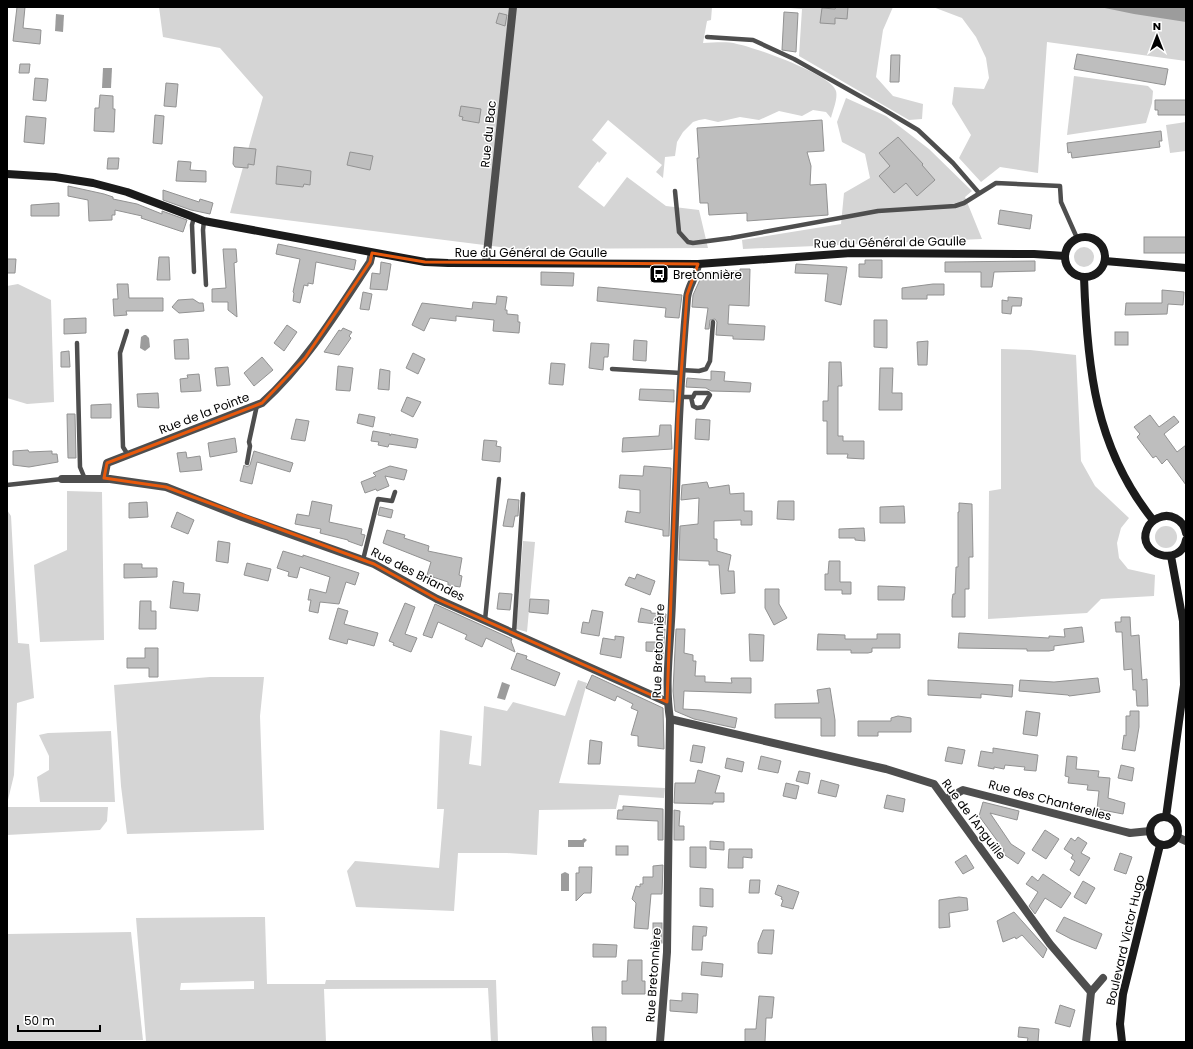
<svg xmlns="http://www.w3.org/2000/svg" width="1193" height="1049" font-family="Poppins,sans-serif">
  <rect width="100%" height="100%" fill="#fff"/>
  <!-- green -->
  <g fill="#d5d5d5" fill-rule="evenodd">
    <path d="M159,7H712L711,20L707,21L703,43C714,43 726,41 737,44C754,47 832,75 836,91C838,98 833,110 831,118L826,112L813,110L802,116L779,111L759,120L740,117L718,122L705,119L699,120L693,122L683,132L677,142L675,156L665,157L663,178L656,172L662,165L608,120L592,140L607,153L599,163L598,161L578,187L604,207L627,177L666,206L699,210L708,248L516,249L230,213L263,97L220,48L163,37Z"/>
    <polygon points="779,7 893,7 883,30 876,77 893,96 923,104 922,119 909,120 799,56 802,9"/>
    <polygon points="933,7 1186,7 1186,61 1047,42 1038,173 1000,167 981,182 959,158 971,135 952,104 954,87 984,89 989,78 986,58 976,37 962,18"/>
    <polygon points="1074,76 1148,86 1153,91 1152,103 1146,123 1067,135"/>
    <polygon points="846,98 886,116 929,149 972,191 965,197 982,239 743,249 742,240 841,224 844,193 870,178 865,154 842,142 837,122"/>
    <polygon points="1186,122 1186,151 1170,153 1166,125"/>
    <circle cx="1084" cy="257" r="10"/>
    <polygon points="18,284 51,300 54,402 27,404 7,398 7,286"/>
    <polygon points="1001,349 1030,350 1076,355 1081,461 1095,486 1129,518 1121,528 1117,543 1119,558 1128,569 1155,575 1154,596 1101,599 1087,613 988,619 989,491 1001,489"/>
    <polygon points="67,491 102,492 104,640 40,642 34,565 67,550"/>
    <polygon points="7,510 11,516 18,643 29,644 34,698 17,703 14,775 7,804"/>
    <circle cx="1166" cy="537" r="11"/>
    <polygon points="523,541 535,542 527,632 516,629"/>
    <polygon points="210,677 264,677 260,716 264,830 127,834 121,786 114,685"/>
    <polygon points="578,680 587,683 559,783 665,788 664,798 619,795 616,809 539,810 537,855 507,853 458,853 454,911 356,907 347,871 355,861 439,868 444,809 437,809 440,730 472,736 469,764 481,766 484,706 507,711 513,702 565,716"/>
    <polygon points="111,731 115,802 40,802 37,777 49,770 49,756 39,735 48,733"/>
    <polygon points="7,807 108,807 107,821 100,830 7,835"/>
    <path d="M265,917L267,984H325L326,980H496L498,1042H491L488,988L324,989L326,1042L146,1041L136,918ZM254,981V989L180,990L181,983Z"/>
    <polygon points="131,932 143,1040 7,1041 7,934"/>
  </g>
  <!-- water -->
  <g fill="#9c9c9c">
    <polygon points="1100,7 1186,7 1186,22 1134,14"/>
    <polygon points="56,14 64,15 63,32 55,31"/>
    <polygon points="103,68 112,68 111,88 102,88"/>
    <polygon points="144,335 146,335 149,338 150,347 145,351 140,348 141,337"/>
    <polygon points="502,682 510,685 505,700 497,698"/>
    <polygon points="584,838 587,840 584,843 584,847 568,847 568,840 582,840"/>
    <polygon points="565,872 569,874 569,891 561,891 561,874"/>
  </g>
  <!-- building -->
  <g fill="#bebebe" stroke="#929292">
    <polygon points="17,7 25,7 23,28 41,30 40,44 13,41"/>
    <polygon points="836,7 848,7 847,19 835,18 835,24 820,23 822,8 835,9"/>
    <polygon points="784,12 798,13 796,52 782,50"/>
    <polygon points="499,13 507,15 505,26 496,23"/>
    <polygon points="1077,54 1168,69 1165,85 1074,69"/>
    <polygon points="891,55 900,55 899,82 890,82"/>
    <polygon points="20,64 30,64 29,73 19,73"/>
    <polygon points="35,78 48,79 46,101 33,100"/>
    <polygon points="166,83 178,84 176,107 164,106"/>
    <polygon points="100,95 113,96 113,109 115,109 114,132 94,131 95,108 99,108"/>
    <polygon points="1155,100 1186,100 1186,115 1158,115 1158,110 1155,110"/>
    <polygon points="461,106 481,109 479,123 462,120 463,117 459,116"/>
    <polygon points="155,115 164,116 162,144 153,143"/>
    <polygon points="26,116 46,118 44,144 24,142"/>
    <polygon points="822,120 824,151 807,152 811,166 810,185 826,184 828,215 747,221 747,213 709,215 708,203 700,203 697,158 699,158 697,128"/>
    <polygon points="1161,131 1162,141 1159,141 1160,147 1072,158 1071,152 1068,153 1067,143"/>
    <polygon points="898,137 923,164 922,165 935,180 917,196 906,183 894,193 879,176 890,166 879,153"/>
    <polygon points="234,147 256,149 254,165 248,164 248,168 235,167 233,164"/>
    <polygon points="350,152 373,156 370,170 347,165"/>
    <polygon points="108,158 119,158 118,169 107,169"/>
    <polygon points="178,161 191,162 190,170 206,171 206,182 176,181"/>
    <polygon points="277,166 311,171 310,185 304,184 303,187 276,184"/>
    <polygon points="68,186 104,194 113,197 113,199 137,204 162,214 162,211 187,220 183,232 141,218 142,216 115,210 115,215 112,215 112,220 89,221 88,200 68,196"/>
    <polygon points="163,190 199,202 200,199 213,203 210,214 191,210 163,200"/>
    <polygon points="59,203 59,216 31,216 31,205"/>
    <polygon points="1000,210 1032,215 1030,229 998,224"/>
    <rect x="1144" y="237" width="42" height="16"/>
    <polygon points="278,244 356,260 354,270 316,262 313,284 308,283 308,286 304,285 300,303 293,301 294,293 293,292 300,259 276,254"/>
    <polygon points="223,249 236,249 237,262 234,263 237,317 228,310 228,302 212,302 212,289 226,288"/>
    <polygon points="159,257 169,257 170,280 157,280"/>
    <polygon points="7,259 16,259 15,273 7,273"/>
    <polygon points="865,260 882,260 882,278 859,277 859,264 865,264"/>
    <polygon points="1035,261 1035,271 994,272 992,287 981,287 981,272 945,272 945,262"/>
    <polygon points="381,262 391,264 387,290 370,289 372,273 380,274"/>
    <polygon points="796,264 847,267 841,305 825,301 828,274 795,273"/>
    <polygon points="740,269 750,269 749,306 729,305 728,324 765,326 764,340 733,339 733,336 716,335 717,322 715,319 710,320 709,329 705,329 708,308 692,307 693,295 703,273 706,272 740,271"/>
    <polygon points="541,272 574,273 573,286 541,285"/>
    <polygon points="117,284 128,284 129,298 163,298 163,311 126,311 127,315 114,316 113,299 118,299"/>
    <polygon points="933,284 944,284 944,295 927,295 927,299 902,299 902,288"/>
    <polygon points="598,287 682,295 679,318 665,317 666,308 597,301"/>
    <polygon points="1162,290 1184,292 1183,305 1168,304 1167,314 1125,315 1126,303 1162,303"/>
    <polygon points="363,292 372,294 369,310 360,309"/>
    <polygon points="497,296 507,297 505,310 507,310 507,314 518,315 518,322 520,322 519,333 493,331 494,320 456,316 456,321 430,318 424,331 412,325 422,303 472,309 473,302 496,304"/>
    <polygon points="1008,297 1022,298 1021,306 1012,306 1011,314 1002,313 1002,300 1008,301"/>
    <polygon points="193,299 199,303 203,303 204,311 179,313 172,307 178,300"/>
    <polygon points="86,318 86,333 64,334 64,319"/>
    <polygon points="874,320 887,320 887,348 874,347"/>
    <polygon points="287,325 297,332 284,351 274,343"/>
    <polygon points="343,328 352,332 349,336 351,338 339,355 324,352 339,330 341,331"/>
    <rect x="1115" y="332" width="13" height="13"/>
    <polygon points="188,339 189,359 175,359 174,340"/>
    <polygon points="634,340 647,341 646,361 633,360"/>
    <polygon points="928,341 927,365 918,365 917,342"/>
    <polygon points="591,343 609,344 608,357 604,357 603,370 589,368"/>
    <polygon points="69,351 70,367 61,367 61,352"/>
    <polygon points="413,353 425,359 418,374 406,368"/>
    <polygon points="262,357 273,370 254,386 244,373"/>
    <polygon points="829,362 841,362 842,386 838,386 838,436 843,436 843,441 864,441 864,459 847,458 848,454 827,454 827,421 823,421 823,401 828,401"/>
    <polygon points="551,363 565,364 563,385 549,384"/>
    <polygon points="338,366 353,368 350,391 336,390"/>
    <polygon points="228,367 230,385 217,386 215,368"/>
    <polygon points="880,368 893,368 892,393 902,393 902,410 879,410"/>
    <polygon points="380,369 390,371 389,390 378,389"/>
    <polygon points="711,371 725,372 724,381 751,383 750,392 711,391 706,388 686,387 687,378 711,380"/>
    <polygon points="199,374 201,391 181,392 180,379 188,378 187,375"/>
    <polygon points="640,389 674,390 674,402 639,400"/>
    <polygon points="158,393 159,408 138,407 137,394"/>
    <polygon points="407,397 421,402 413,417 401,411"/>
    <polygon points="111,404 111,418 91,418 91,405"/>
    <polygon points="67,414 75,414 76,458 68,458"/>
    <polygon points="359,414 375,417 373,427 357,423"/>
    <polygon points="1150,415 1159,427 1174,416 1179,422 1164,434 1177,452 1186,445 1186,485 1167,459 1162,464 1156,456 1153,458 1137,437 1140,434 1134,427"/>
    <polygon points="296,419 309,421 305,441 291,439"/>
    <polygon points="696,419 710,420 709,440 695,439"/>
    <polygon points="660,425 671,425 672,449 622,452 623,438 659,436"/>
    <polygon points="373,431 390,434 390,436 391,434 418,439 416,448 389,444 388,447 378,445 379,442 371,441"/>
    <polygon points="235,438 237,452 210,457 208,443"/>
    <polygon points="484,440 497,441 496,446 501,447 500,462 482,460"/>
    <polygon points="28,450 29,452 52,451 52,454 57,454 58,462 29,467 13,465 13,451"/>
    <polygon points="254,451 293,463 290,472 257,462 252,484 240,481 244,465 247,467 250,465"/>
    <polygon points="186,452 187,458 200,456 202,470 180,472 177,453"/>
    <polygon points="390,466 407,470 404,480 385,476 389,486 377,491 376,489 365,493 361,482 376,476 373,473"/>
    <polygon points="644,466 671,468 669,536 663,536 663,530 625,522 627,511 640,513 640,490 619,488 620,475 643,476"/>
    <polygon points="707,482 709,488 729,485 730,494 744,493 744,511 752,511 752,525 741,525 741,520 714,521 714,539 717,539 717,551 731,555 728,571 734,571 735,593 721,594 719,565 709,565 709,561 679,560 680,526 698,524 699,498 681,500 682,485"/>
    <polygon points="508,499 519,500 518,516 515,516 513,527 503,526"/>
    <polygon points="312,501 332,505 329,522 362,529 361,534 365,535 362,546 348,541 348,540 320,533 321,529 295,524 297,514 309,516"/>
    <polygon points="778,501 794,501 794,520 777,519"/>
    <polygon points="147,502 148,517 129,518 129,503"/>
    <polygon points="959,503 972,504 973,557 969,557 969,589 965,589 965,617 952,617 952,600 953,594 955,594 956,567 958,567 958,512 959,512"/>
    <polygon points="904,506 905,523 880,523 880,507"/>
    <polygon points="380,507 393,510 391,518 378,515"/>
    <polygon points="177,512 194,520 188,534 171,527"/>
    <polygon points="864,528 865,541 855,540 855,538 839,538 839,529"/>
    <polygon points="387,530 405,535 404,538 429,546 428,551 462,558 459,575 462,576 460,587 448,585 448,582 427,575 431,562 383,543"/>
    <polygon points="218,541 230,543 228,563 216,561"/>
    <polygon points="283,551 303,557 303,555 359,573 355,585 346,582 339,604 320,602 318,613 309,611 311,600 308,600 310,589 326,593 330,577 300,567 297,578 288,576 289,572 277,568"/>
    <polygon points="829,561 840,561 840,582 851,582 851,594 842,594 842,590 825,590 825,574 828,574"/>
    <polygon points="247,563 271,569 268,581 244,575"/>
    <polygon points="124,564 142,564 142,568 157,568 157,577 124,578"/>
    <polygon points="637,574 655,581 650,595 625,585 629,577 635,579"/>
    <polygon points="173,581 184,583 183,593 200,594 198,611 170,608"/>
    <polygon points="878,586 905,587 904,600 878,600"/>
    <polygon points="765,589 779,589 779,604 787,618 774,625 765,608"/>
    <polygon points="499,593 512,594 510,610 497,609"/>
    <polygon points="530,599 549,600 548,614 529,612"/>
    <polygon points="140,601 151,601 151,611 156,611 156,629 139,629"/>
    <polygon points="405,603 415,607 405,634 417,638 411,652 393,645 394,643 389,641"/>
    <polygon points="435,604 512,639 511,641 515,652 486,638 482,647 465,639 467,635 438,622 432,638 423,635"/>
    <polygon points="338,608 348,611 344,624 378,633 374,646 348,639 347,644 329,639"/>
    <polygon points="641,608 651,611 651,613 666,614 665,625 638,622"/>
    <polygon points="592,610 603,612 599,636 581,633 583,622 589,623"/>
    <polygon points="1121,617 1130,617 1131,636 1139,635 1142,680 1147,679 1148,706 1137,706 1136,690 1133,690 1132,669 1124,670 1122,632 1116,632 1115,622 1121,622"/>
    <polygon points="1082,627 1084,642 1054,646 1054,650 1049,651 1027,651 1027,649 958,648 959,633 1049,638 1049,636 1065,637 1064,629"/>
    <polygon points="662,629 665,629 663,654 658,654 658,652 646,651 646,642 662,642"/>
    <polygon points="676,629 685,629 684,653 693,655 693,661 696,661 695,676 705,676 705,682 732,683 731,678 751,678 751,693 684,691 683,709 701,710 737,718 735,728 694,719 675,711 673,691"/>
    <polygon points="749,634 764,635 763,661 750,661"/>
    <polygon points="818,634 845,635 845,639 877,639 877,634 900,634 900,648 872,648 872,652 868,653 851,653 851,650 817,650"/>
    <polygon points="615,636 624,637 621,658 600,654 603,638 615,640"/>
    <polygon points="145,648 158,648 158,677 149,677 149,668 127,668 127,658 145,658"/>
    <polygon points="517,653 527,656 526,659 560,673 555,686 511,669"/>
    <polygon points="592,675 663,708 664,749 638,746 638,736 631,735 638,711 631,708 633,704 617,696 615,701 586,688"/>
    <polygon points="1098,678 1100,692 1069,696 1068,695 1019,691 1020,680 1054,682"/>
    <polygon points="928,680 1013,685 1012,697 981,694 981,698 928,695"/>
    <polygon points="830,688 835,720 835,736 821,736 821,718 775,718 775,704 819,703 817,690"/>
    <polygon points="1026,711 1040,713 1037,736 1023,734"/>
    <polygon points="1130,711 1139,711 1139,727 1135,751 1122,749 1124,735 1126,736 1126,716 1130,716"/>
    <polygon points="898,716 911,718 911,732 878,732 878,736 858,736 858,721 891,721 891,718"/>
    <polygon points="590,740 602,742 600,764 588,764"/>
    <polygon points="693,745 705,747 702,763 690,761"/>
    <polygon points="948,747 965,750 962,764 945,761"/>
    <polygon points="993,748 1038,755 1036,771 1024,770 1025,767 1005,765 1004,769 994,767 994,769 978,766 981,751 993,753"/>
    <polygon points="761,756 781,761 778,773 758,769"/>
    <polygon points="1067,756 1077,757 1076,769 1099,771 1098,777 1110,778 1108,798 1125,803 1123,814 1097,809 1099,791 1087,790 1088,785 1068,783 1069,777 1065,776"/>
    <polygon points="727,758 744,762 742,772 725,768"/>
    <polygon points="1121,765 1134,768 1132,781 1118,778"/>
    <polygon points="698,770 720,776 715,793 724,793 724,802 713,802 713,804 674,803 675,783 695,783"/>
    <polygon points="799,771 810,773 808,784 796,781"/>
    <polygon points="821,780 839,785 836,797 818,793"/>
    <polygon points="786,783 799,786 796,799 783,796"/>
    <polygon points="887,795 905,799 903,812 884,808"/>
    <polygon points="983,802 1019,811 1017,820 990,813 1011,844 1025,853 1018,864 1002,853 1004,850 979,816"/>
    <polygon points="623,806 663,809 663,840 658,840 658,821 617,819 618,810 623,810"/>
    <polygon points="674,810 680,811 679,826 684,826 684,840 674,840"/>
    <polygon points="1045,830 1059,839 1046,859 1032,850"/>
    <polygon points="1078,837 1087,843 1081,853 1090,858 1079,876 1070,870 1075,861 1071,858 1073,855 1064,849 1071,838 1075,841"/>
    <polygon points="710,841 724,842 724,850 710,849"/>
    <rect x="616" y="846" width="12" height="9"/>
    <polygon points="690,847 706,847 706,868 690,867"/>
    <polygon points="729,849 752,849 752,858 743,857 743,868 728,868"/>
    <polygon points="1120,853 1132,857 1126,874 1114,870"/>
    <polygon points="966,855 974,868 963,874 955,862"/>
    <polygon points="663,865 662,894 651,894 648,929 634,928 636,903 632,899 636,886 640,887 640,884 643,884 643,877 653,877 653,866"/>
    <polygon points="579,867 592,867 591,893 584,893 576,901 576,873 579,873"/>
    <polygon points="1043,874 1071,893 1061,908 1045,898 1035,914 1029,906 1038,892 1026,884 1032,876 1038,881"/>
    <polygon points="750,880 760,880 759,893 749,893"/>
    <polygon points="1083,881 1095,888 1086,904 1074,897"/>
    <polygon points="778,885 799,892 793,909 781,906 783,900 781,899 782,897 775,894"/>
    <polygon points="700,888 713,889 713,907 700,906"/>
    <polygon points="959,897 967,898 968,910 949,913 950,927 939,928 939,900"/>
    <polygon points="1014,912 1047,949 1043,958 1022,935 1016,939 1015,937 1003,942 997,921"/>
    <polygon points="1064,917 1102,934 1096,949 1071,939 1056,931"/>
    <rect x="653" y="923" width="9" height="20"/>
    <polygon points="693,926 707,927 706,936 703,936 702,950 692,950"/>
    <polygon points="763,930 774,930 772,954 758,953 758,943"/>
    <polygon points="593,944 617,945 616,957 593,957"/>
    <polygon points="628,960 642,960 642,981 645,981 645,994 622,994 622,981 627,981"/>
    <polygon points="702,962 723,964 722,977 701,975"/>
    <polygon points="682,993 698,994 697,1013 670,1011 670,1000 682,1001"/>
    <polygon points="759,996 774,997 772,1018 766,1018 765,1042 745,1042 745,1029 756,1029"/>
    <polygon points="1060,1005 1075,1010 1070,1027 1055,1023"/>
    <polygon points="592,1027 606,1027 606,1042 593,1042"/>
    <polygon points="1019,1027 1039,1029 1038,1042 1027,1042 1028,1038 1018,1037"/>
  </g>
  <g fill="none" stroke-linecap="round" stroke-linejoin="round">
    <!-- lane -->
    <g stroke="#4e4e4e" stroke-width="4.5">
      <polyline points="707,37 753,40 794,59 881,108 918,130 953,163 979,193"/>
      <polyline points="675,191 679,232 688,242 693,243 731,238 878,211 955,206 964,203 996,183 1060,186 1061,202 1077,238"/>
      <polyline points="204,221 203,230 206,285"/>
      <polyline points="194,272 192,225 194,217"/>
      <polyline points="127,331 120,353 123,447 128,455"/>
      <polyline points="77,343 80,467 85,479"/>
      <polyline points="612,369 681,373"/>
      <polyline points="681,370 699,371 706,369 710,361 713,322"/>
      <polyline points="679,397 693,397 695,393 708,393 710,395 703,407 697,408 693,406 691,397"/>
      <polyline points="247,463 250,446 249,442 257,405"/>
      <polyline points="7,485 62,479"/>
      <polyline points="363,560 378,499 392,501 395,492"/>
      <polyline points="485,620 499,479"/>
      <polyline points="514,633 523,494"/>
    </g>
    <!-- street -->
    <g stroke="#4e4e4e" stroke-width="8">
      <polyline points="486,263 513,7"/>
      <path d="M104,478L107,463L262,403C306,363 337,312 370,262L372,253"/>
      <polyline points="62,479 110,479 166,487 242,517 374,564 437,599 667,702"/>
      <polyline points="670,719 886,769 934,784 1050,944 1091,992 1103,978"/>
      <polyline points="946,799 963,790 1122,831 1130,833 1150,831"/>
      <polyline points="1177,837 1186,841"/>
      <path d="M660,1042L667,952L670,719C664,681 671,640 672,601C676,500 678,399 687,298C688,286 697,276 698,264"/>
      <polyline points="1086,1042 1091,992"/>
    </g>
    <!-- secondary -->
    <g stroke="#1b1b1b" stroke-width="8">
      <polyline points="7,174 55,177 93,183 127,192 204,221 425,262 448,263 698,264 851,253 1034,254 1065,256"/>
      <circle cx="1085" cy="257" r="20"/>
      <polyline points="1105,261 1186,268"/>
      <path d="M1084,277C1087,367 1095,448 1153,520"/>
      <path d="M1186,533C1184,520 1170,512 1158,518C1153,520 1149,524 1147,529C1136,555 1181,568 1186,540"/>
      <circle cx="1164" cy="831" r="14"/>
      <polyline points="1166,817 1184,685 1183,621 1171,556"/>
      <polyline points="1122,1042 1120,1024 1123,994 1160,845"/>
    </g>
  </g>
  <!-- marked area -->
  <path fill="none" stroke="#e8590c" stroke-width="3" stroke-linejoin="round" d="M372,253L425,262L698,264L687,295L678,416L667,702L437,599L374,564L166,487L104,478L107,463L262,403L305,358L370,262Z"/>
  <!-- icons -->
  <defs>
    <symbol id="bus-square" viewBox="-11 -11 22 22"><rect x="-9" y="-9" width="18" height="18" rx="4" fill="#000" stroke="#fff"/><path d="M-5-6H5V4H4V6H2V4H-2V6H-4V4H-5ZM-3.5-4V0h7V-4ZM-3.5 1.2v1.5H-2V1.2ZM2 1.2v1.5H3.5V1.2Z" fill="#fff"/></symbol>
  </defs>
  <g fill-rule="evenodd">
    <use href="#bus-square" x="648" y="263" width="22" height="22"/>
  </g>
  <g text-anchor="middle" dominant-baseline="central" stroke-width="3" stroke-linejoin="round" paint-order="stroke">
    <!-- street labels -->
    <g font-size="12" fill="#000" stroke="#fff">
      <text transform="translate(488 134) rotate(-84)">Rue du Bac</text>
      <text transform="translate(890 242) rotate(-1)">Rue du Général de Gaulle</text>
      <text x="531" y="252">Rue du Général de Gaulle</text>
      <text transform="translate(204 413) rotate(-21)">Rue de la Pointe</text>
      <text transform="translate(418 574) rotate(27)">Rue des Briandes</text>
      <text transform="translate(658 651) rotate(-88)">Rue Bretonnière</text>
      <text transform="translate(1050 800) rotate(15)">Rue des Chanterelles</text>
      <text transform="translate(974 819) rotate(53)">Rue de l'Anguille</text>
      <text transform="translate(1125 940) rotate(-77)">Boulevard Victor Hugo</text>
      <text transform="translate(653 975) rotate(-86)">Rue Bretonnière</text>
    </g>
    <!-- poi labels -->
    <g font-size="12" fill="#000" stroke="#fff" text-anchor="start">
      <text x="673" y="274">Bretonnière</text>
    </g>
  </g>
  <!-- border -->
  <rect width="1193" height="1049" fill="none" stroke="#000000" stroke-width="16"/>
  <!-- north arrow -->
  <g transform="translate(1157 36)" stroke="#ffffff" stroke-width="3" paint-order="stroke">
  <path d="M0-3L7 15L0 10L-7 15Z" fill="#000000"/>
  <text y="-6" font-size="11" font-weight="bold" text-anchor="middle" fill="#000000">N</text>
  </g>
  <!-- scale -->
  <path d="M18 1025v6h82v-6" fill="none" stroke="#000000" stroke-width="2"/>
  <text x="24" y="1025" font-size="12" fill="#000000" stroke="#ffffff" stroke-width="3" paint-order="stroke">50 m</text>
</svg>
